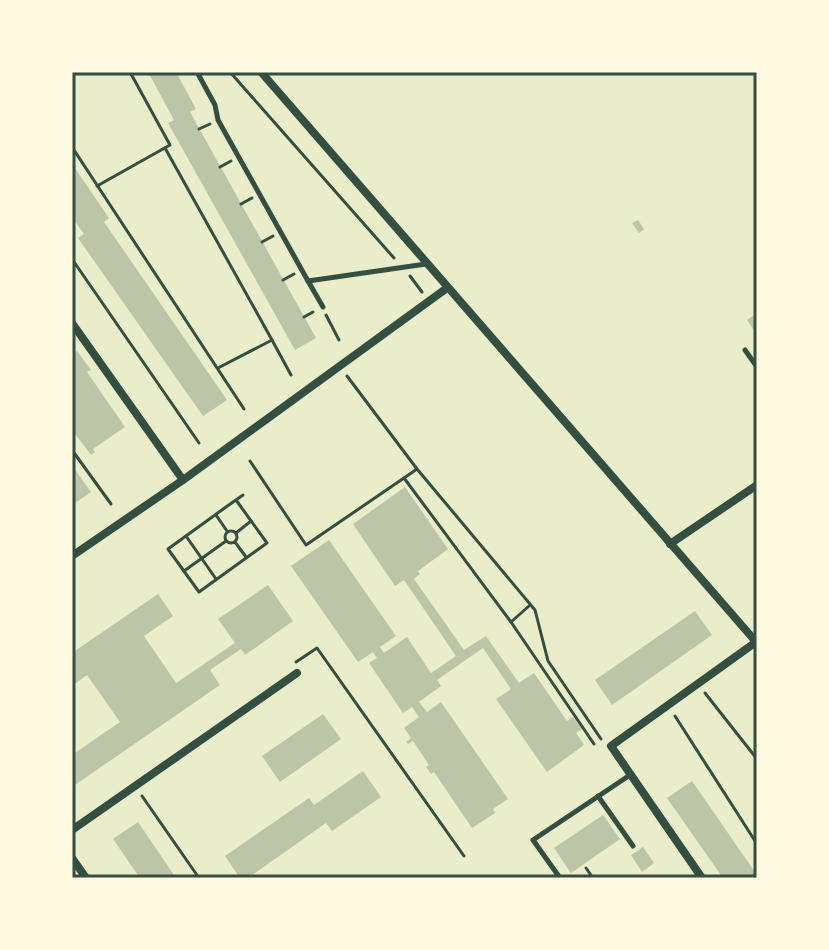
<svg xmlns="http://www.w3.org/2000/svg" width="829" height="950" font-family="Cabin,sans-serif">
  <rect width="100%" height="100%" fill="#e9edc9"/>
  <!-- building -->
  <g fill="#bcc5a7">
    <polygon points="148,72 176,72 196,109 190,112 316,338 295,350 168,123 174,120"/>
    <polygon points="72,164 109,218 104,222 227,400 203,416 78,238 84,234 72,217"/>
    <polygon points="638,220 644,229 639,233 632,223"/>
    <polygon points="757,313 757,335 747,320"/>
    <polygon points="77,351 91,370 87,372 125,427 93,449 95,452 91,455 72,430 72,355"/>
    <polygon points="74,468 91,492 72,505 72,469"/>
    <polygon points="405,487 448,549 418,571 420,574 414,579 464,650 486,636 519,683 534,673 567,721 573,717 582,729 576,733 584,745 547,772 496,699 511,689 483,648 437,680 441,686 419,702 427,712 441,702 508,799 493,809 495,813 472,828 434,772 431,774 426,767 429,765 413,741 408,744 406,742 411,738 404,728 419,717 412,707 403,713 369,663 377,658 373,652 358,662 291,566 329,540 396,636 380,647 384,653 407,637 431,673 456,656 404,580 395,586 353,524"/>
    <polygon points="268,585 293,621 245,655 241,649 210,670 220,685 72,787 72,755 120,722 87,675 72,686 72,653 158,594 173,616 144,636 176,683 235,643 218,619"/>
    <polygon points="695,611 712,635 612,705 595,680"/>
    <polygon points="323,714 341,739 280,782 262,756"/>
    <polygon points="363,771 381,797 332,831 326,823 248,878 240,878 225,856 309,798 314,805"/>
    <polygon points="692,781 757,875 757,878 723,878 667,798"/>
    <polygon points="603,815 620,839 571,873 554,848"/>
    <polygon points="138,822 176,878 140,878 113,839"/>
    <polygon points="643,847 654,863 642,872 631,855"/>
  </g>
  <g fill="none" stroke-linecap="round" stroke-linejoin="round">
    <!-- path -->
    <g stroke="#344e41" stroke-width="3">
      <polyline points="230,72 394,258"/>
      <polyline points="199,129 210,124"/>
      <polyline points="72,147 244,409"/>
      <polyline points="165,148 272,340"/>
      <polyline points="220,167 231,161"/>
      <polyline points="97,186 170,145 130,72"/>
      <polyline points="241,204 252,198"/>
      <polyline points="262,242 273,236"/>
      <polyline points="72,259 199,443"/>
      <polyline points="410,276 422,292"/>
      <polyline points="283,280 294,274"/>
      <polyline points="326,315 339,340"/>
      <polyline points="304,317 313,312"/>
      <polyline points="218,368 272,340 291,375"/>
      <polyline points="347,376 417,469 535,610 548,661 601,739"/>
      <polyline points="72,450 111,504"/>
      <polyline points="250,461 306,545 404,478 511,622 594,744"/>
      <polyline points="404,478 417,469"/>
      <polyline points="236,500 267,543 199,592 168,549 226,507 243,495"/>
      <polyline points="216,515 227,531"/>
      <circle cx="231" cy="537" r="6"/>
      <polyline points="236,533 251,521"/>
      <polyline points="186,536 216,579"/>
      <polyline points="235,542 246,557"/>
      <polyline points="184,571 226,541"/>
      <polyline points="511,622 529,606"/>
      <polyline points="296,662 317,648 464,856"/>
      <polyline points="705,693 757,759"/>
      <polyline points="675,716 757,844"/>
      <polyline points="142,796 199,878"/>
      <polyline points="586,868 593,878"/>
    </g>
    <!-- service -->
    <g stroke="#344e41" stroke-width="5">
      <polyline points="197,72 215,105 218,120 308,281 426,264"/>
      <polyline points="308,281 323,307"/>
      <polyline points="745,350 757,367"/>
      <polyline points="598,796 633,846"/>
      <polyline points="560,878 533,840 630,775"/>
    </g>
    <!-- minor -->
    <g stroke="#344e41" stroke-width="8">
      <polyline points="261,72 757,643"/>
      <polyline points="72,323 183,480"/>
      <polyline points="670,544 757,485"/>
      <polyline points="72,556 183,480 447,288"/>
      <polyline points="72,830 297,673"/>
      <polyline points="72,858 86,878"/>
      <polyline points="702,878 611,746 756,642"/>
    </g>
  </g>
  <!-- border -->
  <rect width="829" height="950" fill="none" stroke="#fefae0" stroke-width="148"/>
  <rect x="74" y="74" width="681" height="802" fill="none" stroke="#344e41" stroke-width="3"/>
</svg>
